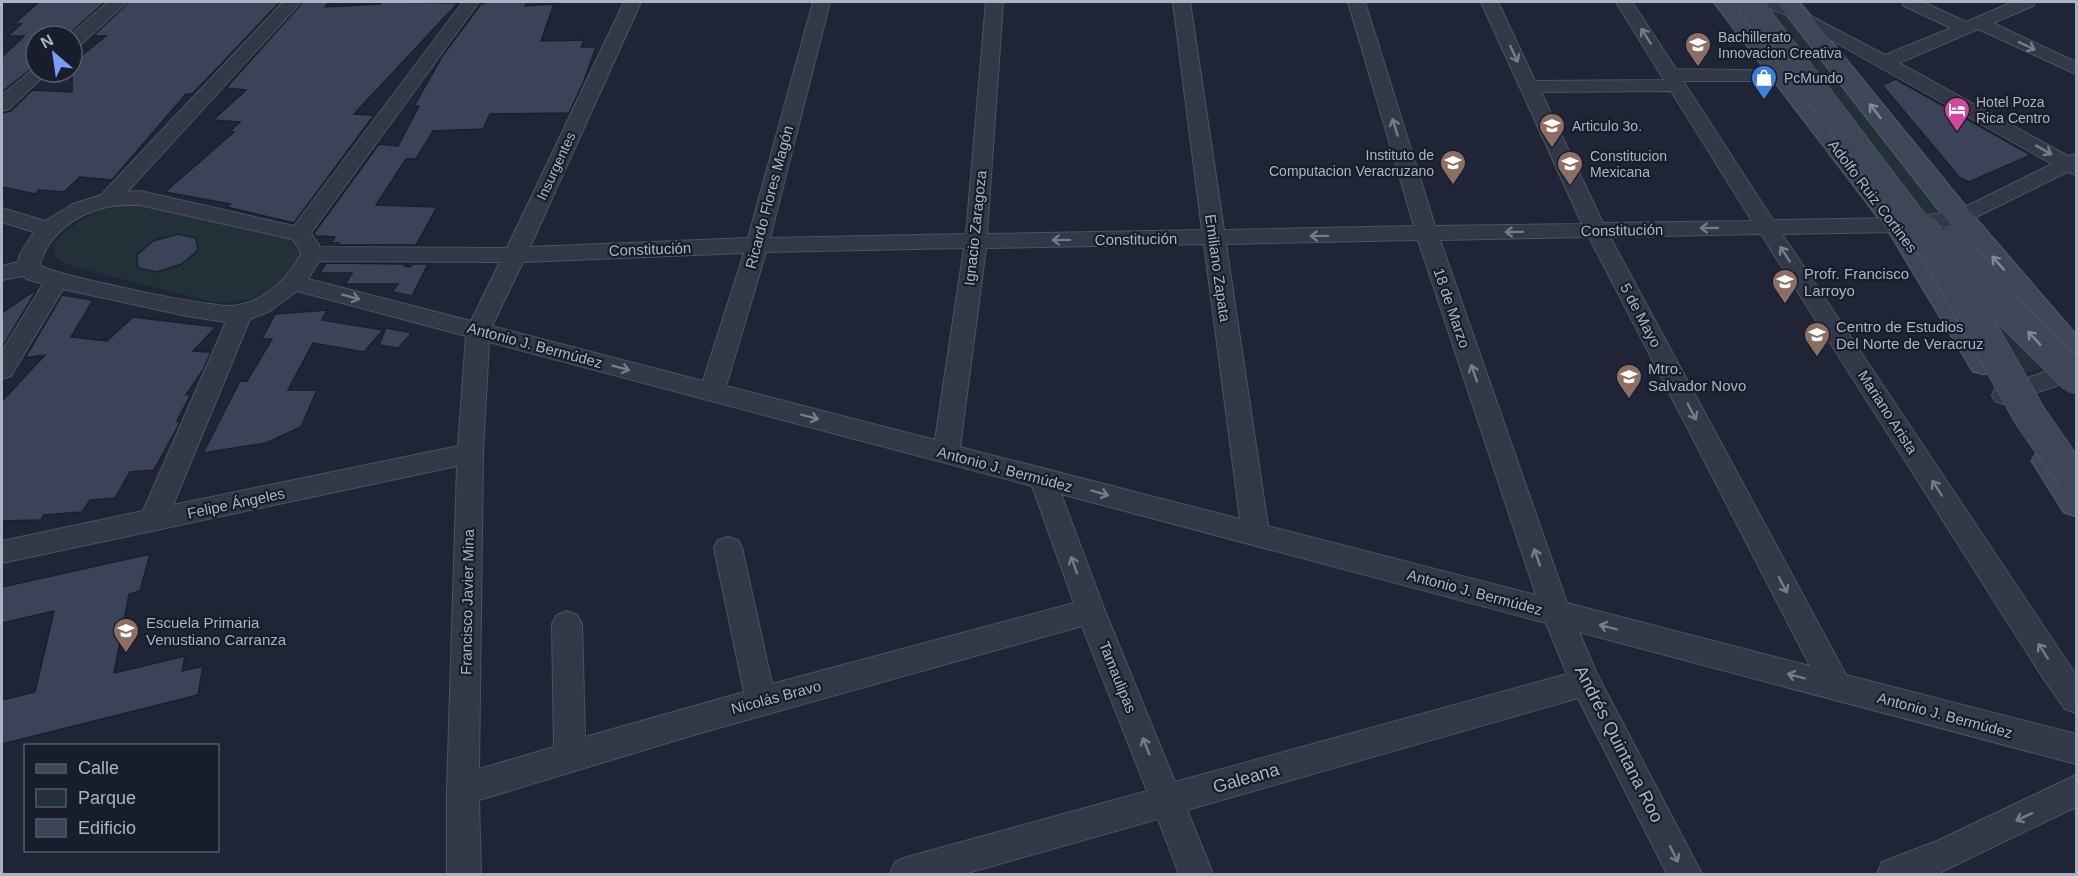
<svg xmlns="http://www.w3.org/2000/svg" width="2078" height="876" font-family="Arial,sans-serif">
  <rect width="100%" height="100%" fill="#1f2536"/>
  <!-- green -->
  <g fill="#213137">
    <polygon points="1757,2 1792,21 1926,190 2076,359 2009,378"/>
    <path d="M141,203L290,239L296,242L303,257C271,289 265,302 217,303L75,267C44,256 49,245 72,227C81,221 89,213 99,210C113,205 127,204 141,203Z"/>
  </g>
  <!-- building -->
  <g fill="#3a4357" stroke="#1a1f2d" stroke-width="1.5">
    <polygon points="39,2 105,2 67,36 36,36 36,65 2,92 2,57 24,36 8,36 21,24 14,24"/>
    <polygon points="129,2 280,2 201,85 192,94 186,94 112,180 80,177 64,192 39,190 35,194 2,187 2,113 11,111 32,90 72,92 72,63 106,36 93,36"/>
    <polygon points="303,2 329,2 325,7 380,4 382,2 458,3 354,114 374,115 294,223 227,207 230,204 165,192 234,132 230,131 240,122 213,120 246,90 226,88"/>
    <polygon points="489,2 527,2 525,6 554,4 541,41 584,40 581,47 596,47 583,83 569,113 490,114 483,129 433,131 416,159 406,159 376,205 437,207 416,245 338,245 339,243 331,243 335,237 316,236 314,233 379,144 398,146 419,106 414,106 443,55 481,4"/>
    <polygon points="1896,79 1899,81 2031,155 1969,182 1960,178 1882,85"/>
    <polygon points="178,234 196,238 198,250 182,264 157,272 138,268 137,255 153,241"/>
    <polygon points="326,263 406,264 404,266 410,267 412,264 428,264 412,296 392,292 398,284 345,284 352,273 320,273"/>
    <polygon points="34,291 36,291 2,348 2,313"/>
    <polygon points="62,295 93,300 71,337 107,341 133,317 216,327 193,351 211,352 203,370 186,395 191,394 177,421 180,421 177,428 154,470 130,472 115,498 90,500 82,512 44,515 41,520 2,521 2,401 45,355 25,358"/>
    <polygon points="327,310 322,320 383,330 364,352 313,343 288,390 317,390 301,427 266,443 203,453 240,381 247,381 272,339 262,339 275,314"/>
    <polygon points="386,328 412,333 398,348 379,345"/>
    <polygon points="150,554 140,591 129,594 114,673 185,656 182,671 203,666 198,695 2,744 2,700 35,692 54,611 2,623 2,587"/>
  </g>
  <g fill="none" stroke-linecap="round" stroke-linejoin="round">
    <defs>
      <g id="street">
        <polygon points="108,2 127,2 78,47 72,48 72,36 69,36"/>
        <path d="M283,2H301L127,192L140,191L294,226L463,2H479L311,233L320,247L507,248L624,2H641L530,247L748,238L813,2H830L770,238L966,234L986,2H1003L987,234L1202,230L1173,2H1190L1224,230L1414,226L1348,2H1365L1435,226L1582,224L1481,2H1498L1535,81L1664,80L1616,2H1632L1676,69L1788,71L1790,75L1788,79L1781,81H1683L1773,220L1899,218L1955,212L2052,164L1792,18L1765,6L1762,2H1784L1885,55L1951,28L1904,6L1902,2H1923L1966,22L2013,2H2035L2033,6L1993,23L2076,62V74L1978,29L1899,63L2068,156L2076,154V175L2067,172L1960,225L1899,232L1782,234L2076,675V713L2065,709L2045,681L1761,234L1610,237L1846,675L2076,734V764L1579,632L1597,674L1702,874H1667L1578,698L1187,810L1213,874H1179L1158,819L964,874H890L895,862L907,857L1147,791L1082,626L697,734L479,800L481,874H447V790L457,466L2,563V541L143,511L226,322L187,316L63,289L11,376L2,379V351L43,284L27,279L23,276L2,280V266L18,262L20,254L34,232L2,222V208L45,221L73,204L101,195ZM1671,91L1752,221L1603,223L1541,92ZM140,205L292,239L298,246L301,254C290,276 267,298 243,304C233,307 221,306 211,304C189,302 48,274 40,265C47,235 77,213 107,207C118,204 129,205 140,205ZM1589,237L1810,666L1567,603L1440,240ZM1418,240L1536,595L1268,526L1226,244ZM1204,244L1240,519L960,447L986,248ZM964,248L935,440L726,386L766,252ZM744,253L703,381L492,326L523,262ZM319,261L500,262L471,321L308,279ZM297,291L466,336L458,446L173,505L250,319L270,311ZM489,342L1032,486L1074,603L772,684L742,548L738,540L728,537L718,540L714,548L744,692L585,737L582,624L577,615L567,611L557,615L552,624L554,747L479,769L483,453ZM1061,494L1546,623L1567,674L1175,782L1105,611Z"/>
        <polygon points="36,67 36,72 48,72 9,109 2,111 2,95"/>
        <polygon points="2076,361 2076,379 2004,404 1995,401 1992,395 1995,389"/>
        <polygon points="2076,775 2076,807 1937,874 1877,874 1882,862 1937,841"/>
      </g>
      <g id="secondary">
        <polygon points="1714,2 1736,2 1909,219 2000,363 1995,371 1984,374 1973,371 1888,230"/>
        <polygon points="1777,2 1799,2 1970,212 2076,335 2076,366 2065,363 1950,224"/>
        <path d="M2049,448C2078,458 2076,489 2076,516L2064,512L2032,461L2037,452Z"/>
      </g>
    </defs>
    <!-- street casing -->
    <use href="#street" stroke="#4d5262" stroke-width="2"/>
    <!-- secondary casing -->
    <use href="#secondary" stroke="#4d5262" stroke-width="3"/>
    <!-- street -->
    <use href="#street" fill="#323847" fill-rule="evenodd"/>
    <!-- secondary -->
    <use href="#secondary" fill="#40465a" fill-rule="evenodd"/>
    <defs>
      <polyline id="secondary-bridge-far1" points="1748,2 1921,230"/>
      <g id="secondary-bridge">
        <polyline points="1920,228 1937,251 2030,416 2076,482"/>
        <polyline points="1952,243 2011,314 2076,378"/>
      </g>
    </defs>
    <!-- secondary-bridge-far1 casing -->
    <use href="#secondary-bridge-far1" stroke="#4d5262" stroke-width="27" stroke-linecap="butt"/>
    <!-- secondary-bridge casing -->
    <use href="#secondary-bridge" stroke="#4d5262" stroke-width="34" stroke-linecap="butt"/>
    <!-- secondary-bridge-far1 -->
    <use href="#secondary-bridge-far1" stroke="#40465a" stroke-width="25"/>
    <!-- secondary-bridge -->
    <use href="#secondary-bridge" stroke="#40465a" stroke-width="32"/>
  </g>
  <!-- one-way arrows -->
  <defs><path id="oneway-shaft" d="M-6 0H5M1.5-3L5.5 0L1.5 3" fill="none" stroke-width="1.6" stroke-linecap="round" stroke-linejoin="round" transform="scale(1.5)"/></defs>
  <g stroke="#757b8c">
    <use href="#oneway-shaft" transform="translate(1646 36) rotate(-122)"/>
    <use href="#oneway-shaft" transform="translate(2027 46) rotate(25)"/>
    <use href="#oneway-shaft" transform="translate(1514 54) rotate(65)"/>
    <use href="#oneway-shaft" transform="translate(1395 127) rotate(-107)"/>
    <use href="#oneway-shaft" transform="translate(2044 150) rotate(29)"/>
    <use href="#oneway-shaft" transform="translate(1709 228) rotate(179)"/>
    <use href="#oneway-shaft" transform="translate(1514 232) rotate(179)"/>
    <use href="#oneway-shaft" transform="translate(1319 236) rotate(179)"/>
    <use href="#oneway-shaft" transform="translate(1061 240) rotate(179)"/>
    <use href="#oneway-shaft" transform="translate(1785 254) rotate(-123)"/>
    <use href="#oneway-shaft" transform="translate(351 297) rotate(15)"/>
    <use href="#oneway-shaft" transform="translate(621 368) rotate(15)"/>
    <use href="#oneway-shaft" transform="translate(1474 373) rotate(-109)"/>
    <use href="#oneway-shaft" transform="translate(1692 412) rotate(62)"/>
    <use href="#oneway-shaft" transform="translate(810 417) rotate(15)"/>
    <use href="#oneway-shaft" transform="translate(1937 488) rotate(-123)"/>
    <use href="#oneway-shaft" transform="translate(1100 493) rotate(15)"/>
    <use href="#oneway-shaft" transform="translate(1537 557) rotate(-109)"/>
    <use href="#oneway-shaft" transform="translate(1074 565) rotate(-110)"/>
    <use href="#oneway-shaft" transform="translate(1783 585) rotate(62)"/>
    <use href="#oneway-shaft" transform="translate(1608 627) rotate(-165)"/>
    <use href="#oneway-shaft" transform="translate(2043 651) rotate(-123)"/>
    <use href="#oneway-shaft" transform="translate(1796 676) rotate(-165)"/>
    <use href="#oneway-shaft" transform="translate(1146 746) rotate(-112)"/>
    <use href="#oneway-shaft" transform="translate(2024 817) rotate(155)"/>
    <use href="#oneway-shaft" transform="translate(1674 854) rotate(63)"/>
  </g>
  <g stroke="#81879a">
    <use href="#oneway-shaft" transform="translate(1875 111) rotate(-128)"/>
    <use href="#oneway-shaft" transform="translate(1998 263) rotate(-131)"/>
    <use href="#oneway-shaft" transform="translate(2034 338) rotate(-133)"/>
  </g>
  <!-- icons -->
  <defs>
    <symbol id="university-pin" viewBox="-11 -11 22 30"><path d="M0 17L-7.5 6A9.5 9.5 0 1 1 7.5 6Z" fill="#8d6e63" stroke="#181d2b"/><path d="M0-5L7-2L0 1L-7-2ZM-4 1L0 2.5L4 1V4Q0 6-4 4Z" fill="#fff"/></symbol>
    <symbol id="shop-pin" viewBox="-11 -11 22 30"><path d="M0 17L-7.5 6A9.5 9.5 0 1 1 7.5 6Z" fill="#3f7fe0" stroke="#181d2b"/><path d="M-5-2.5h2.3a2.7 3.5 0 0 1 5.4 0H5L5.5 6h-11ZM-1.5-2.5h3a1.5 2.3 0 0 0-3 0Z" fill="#fff"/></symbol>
    <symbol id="hotel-pin" viewBox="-11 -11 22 30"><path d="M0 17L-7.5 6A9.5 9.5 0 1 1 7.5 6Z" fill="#d1479c" stroke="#181d2b"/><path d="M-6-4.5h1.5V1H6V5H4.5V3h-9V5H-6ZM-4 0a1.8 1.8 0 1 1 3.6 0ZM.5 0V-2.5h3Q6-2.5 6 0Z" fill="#fff"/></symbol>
    <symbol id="school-pin" viewBox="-11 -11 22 30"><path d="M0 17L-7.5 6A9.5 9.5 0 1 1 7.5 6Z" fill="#8d6e63" stroke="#181d2b"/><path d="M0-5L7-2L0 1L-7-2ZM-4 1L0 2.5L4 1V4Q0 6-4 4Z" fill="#fff"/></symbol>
  </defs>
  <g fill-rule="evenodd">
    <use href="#university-pin" x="1683" y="30" width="30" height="40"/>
    <use href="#shop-pin" x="1749" y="63" width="30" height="40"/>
    <use href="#hotel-pin" x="1942" y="95" width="30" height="40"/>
    <use href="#school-pin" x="1537" y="111" width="30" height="40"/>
    <use href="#university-pin" x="1438" y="148" width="30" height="40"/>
    <use href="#university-pin" x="1555" y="149" width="30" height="40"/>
    <use href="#university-pin" x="1770" y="267" width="30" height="40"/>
    <use href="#university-pin" x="1802" y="320" width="30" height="40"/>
    <use href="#university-pin" x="1614" y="362" width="30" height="40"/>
    <use href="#school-pin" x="111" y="616" width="30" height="40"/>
  </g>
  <g text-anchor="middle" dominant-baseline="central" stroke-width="4.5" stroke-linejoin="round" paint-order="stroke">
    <!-- far-poi labels -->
    <g font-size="14" fill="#acb2c4" stroke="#181d2b" text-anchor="start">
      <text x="1718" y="37">Bachillerato<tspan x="1718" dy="16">Innovacion Creativa</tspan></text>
      <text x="1784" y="78">PcMundo</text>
      <text x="1976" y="102">Hotel Poza<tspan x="1976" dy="16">Rica Centro</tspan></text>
      <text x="1572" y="126">Articulo 3o.</text>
      <text x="1434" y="155" text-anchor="end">Instituto de<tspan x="1434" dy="16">Computacion Veracruzano</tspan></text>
      <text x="1590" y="156">Constitucion<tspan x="1590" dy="16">Mexicana</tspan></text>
    </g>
    <!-- far-street labels -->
    <g font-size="14" fill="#acb2c4" stroke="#181d2b">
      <text transform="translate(556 166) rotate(-65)">Insurgentes</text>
    </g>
    <!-- street labels -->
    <g font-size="15" fill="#acb2c4" stroke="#181d2b">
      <text transform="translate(1873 196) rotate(53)">Adolfo Ruiz Cortines</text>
      <text transform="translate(769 197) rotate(-75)">Ricardo Flores Magón</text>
      <text transform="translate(975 228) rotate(-84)">Ignacio Zaragoza</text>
      <text transform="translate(1622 230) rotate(-1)">Constitución</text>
      <text transform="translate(1136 239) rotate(-1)">Constitución</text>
      <text transform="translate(650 249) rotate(-2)">Constitución</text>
      <text transform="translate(1218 268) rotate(82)">Emiliano Zapata</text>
      <text transform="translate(1452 308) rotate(71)">18 de Marzo</text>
      <text transform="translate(1641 315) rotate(62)">5 de Mayo</text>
      <text transform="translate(535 345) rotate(15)">Antonio J. Bermúdez</text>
      <text transform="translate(1888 412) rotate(57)">Mariano Arista</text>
      <text transform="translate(1005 469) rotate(15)">Antonio J. Bermúdez</text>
      <text transform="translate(236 503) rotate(-12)">Felipe Ángeles</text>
      <text transform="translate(1475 592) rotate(15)">Antonio J. Bermúdez</text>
      <text transform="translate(467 602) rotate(-89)">Francisco Javier Mina</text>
      <text transform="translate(1118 677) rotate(68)">Tamaulipas</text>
      <text transform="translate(776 697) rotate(-15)">Nicolás Bravo</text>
      <text transform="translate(1945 715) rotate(15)">Antonio J. Bermúdez</text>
    </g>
    <!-- poi labels -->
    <g font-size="15" fill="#acb2c4" stroke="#181d2b" text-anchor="start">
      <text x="1804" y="273">Profr. Francisco<tspan x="1804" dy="17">Larroyo</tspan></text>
      <text x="1836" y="326">Centro de Estudios<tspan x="1836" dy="17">Del Norte de Veracruz</tspan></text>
      <text x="1648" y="368">Mtro.<tspan x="1648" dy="17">Salvador Novo</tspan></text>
      <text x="146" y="622">Escuela Primaria<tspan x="146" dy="17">Venustiano Carranza</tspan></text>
    </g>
    <!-- near-street labels -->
    <g font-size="18" fill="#acb2c4" stroke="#181d2b">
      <text transform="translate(1619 744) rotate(63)">Andrés Quintana Roo</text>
      <text transform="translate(1246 778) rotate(-16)">Galeana</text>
    </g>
  </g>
  <!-- border -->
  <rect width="2078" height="876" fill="none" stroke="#acb2c4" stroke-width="6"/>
  <!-- legend -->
  <rect x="24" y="744" width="195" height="108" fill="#181d2b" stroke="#535968" stroke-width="1.5"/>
  <rect x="36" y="764" width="30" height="9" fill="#40465a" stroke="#535968" stroke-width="1.5"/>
  <text x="78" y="774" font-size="18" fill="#acb2c4">Calle</text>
  <rect x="36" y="789" width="30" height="18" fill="#213137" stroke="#535968" stroke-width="1.5"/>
  <text x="78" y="804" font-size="18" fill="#acb2c4">Parque</text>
  <rect x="36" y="819" width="30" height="18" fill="#3a4357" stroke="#535968" stroke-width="1.5"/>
  <text x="78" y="834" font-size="18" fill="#acb2c4">Edificio</text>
  <!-- north arrow -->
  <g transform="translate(54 54) rotate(331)"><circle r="28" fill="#181d2b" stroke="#535968" stroke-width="1.5"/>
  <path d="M0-4.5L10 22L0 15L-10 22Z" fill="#7b9afa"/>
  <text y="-9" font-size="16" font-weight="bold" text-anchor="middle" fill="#acb2c4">N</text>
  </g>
</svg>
